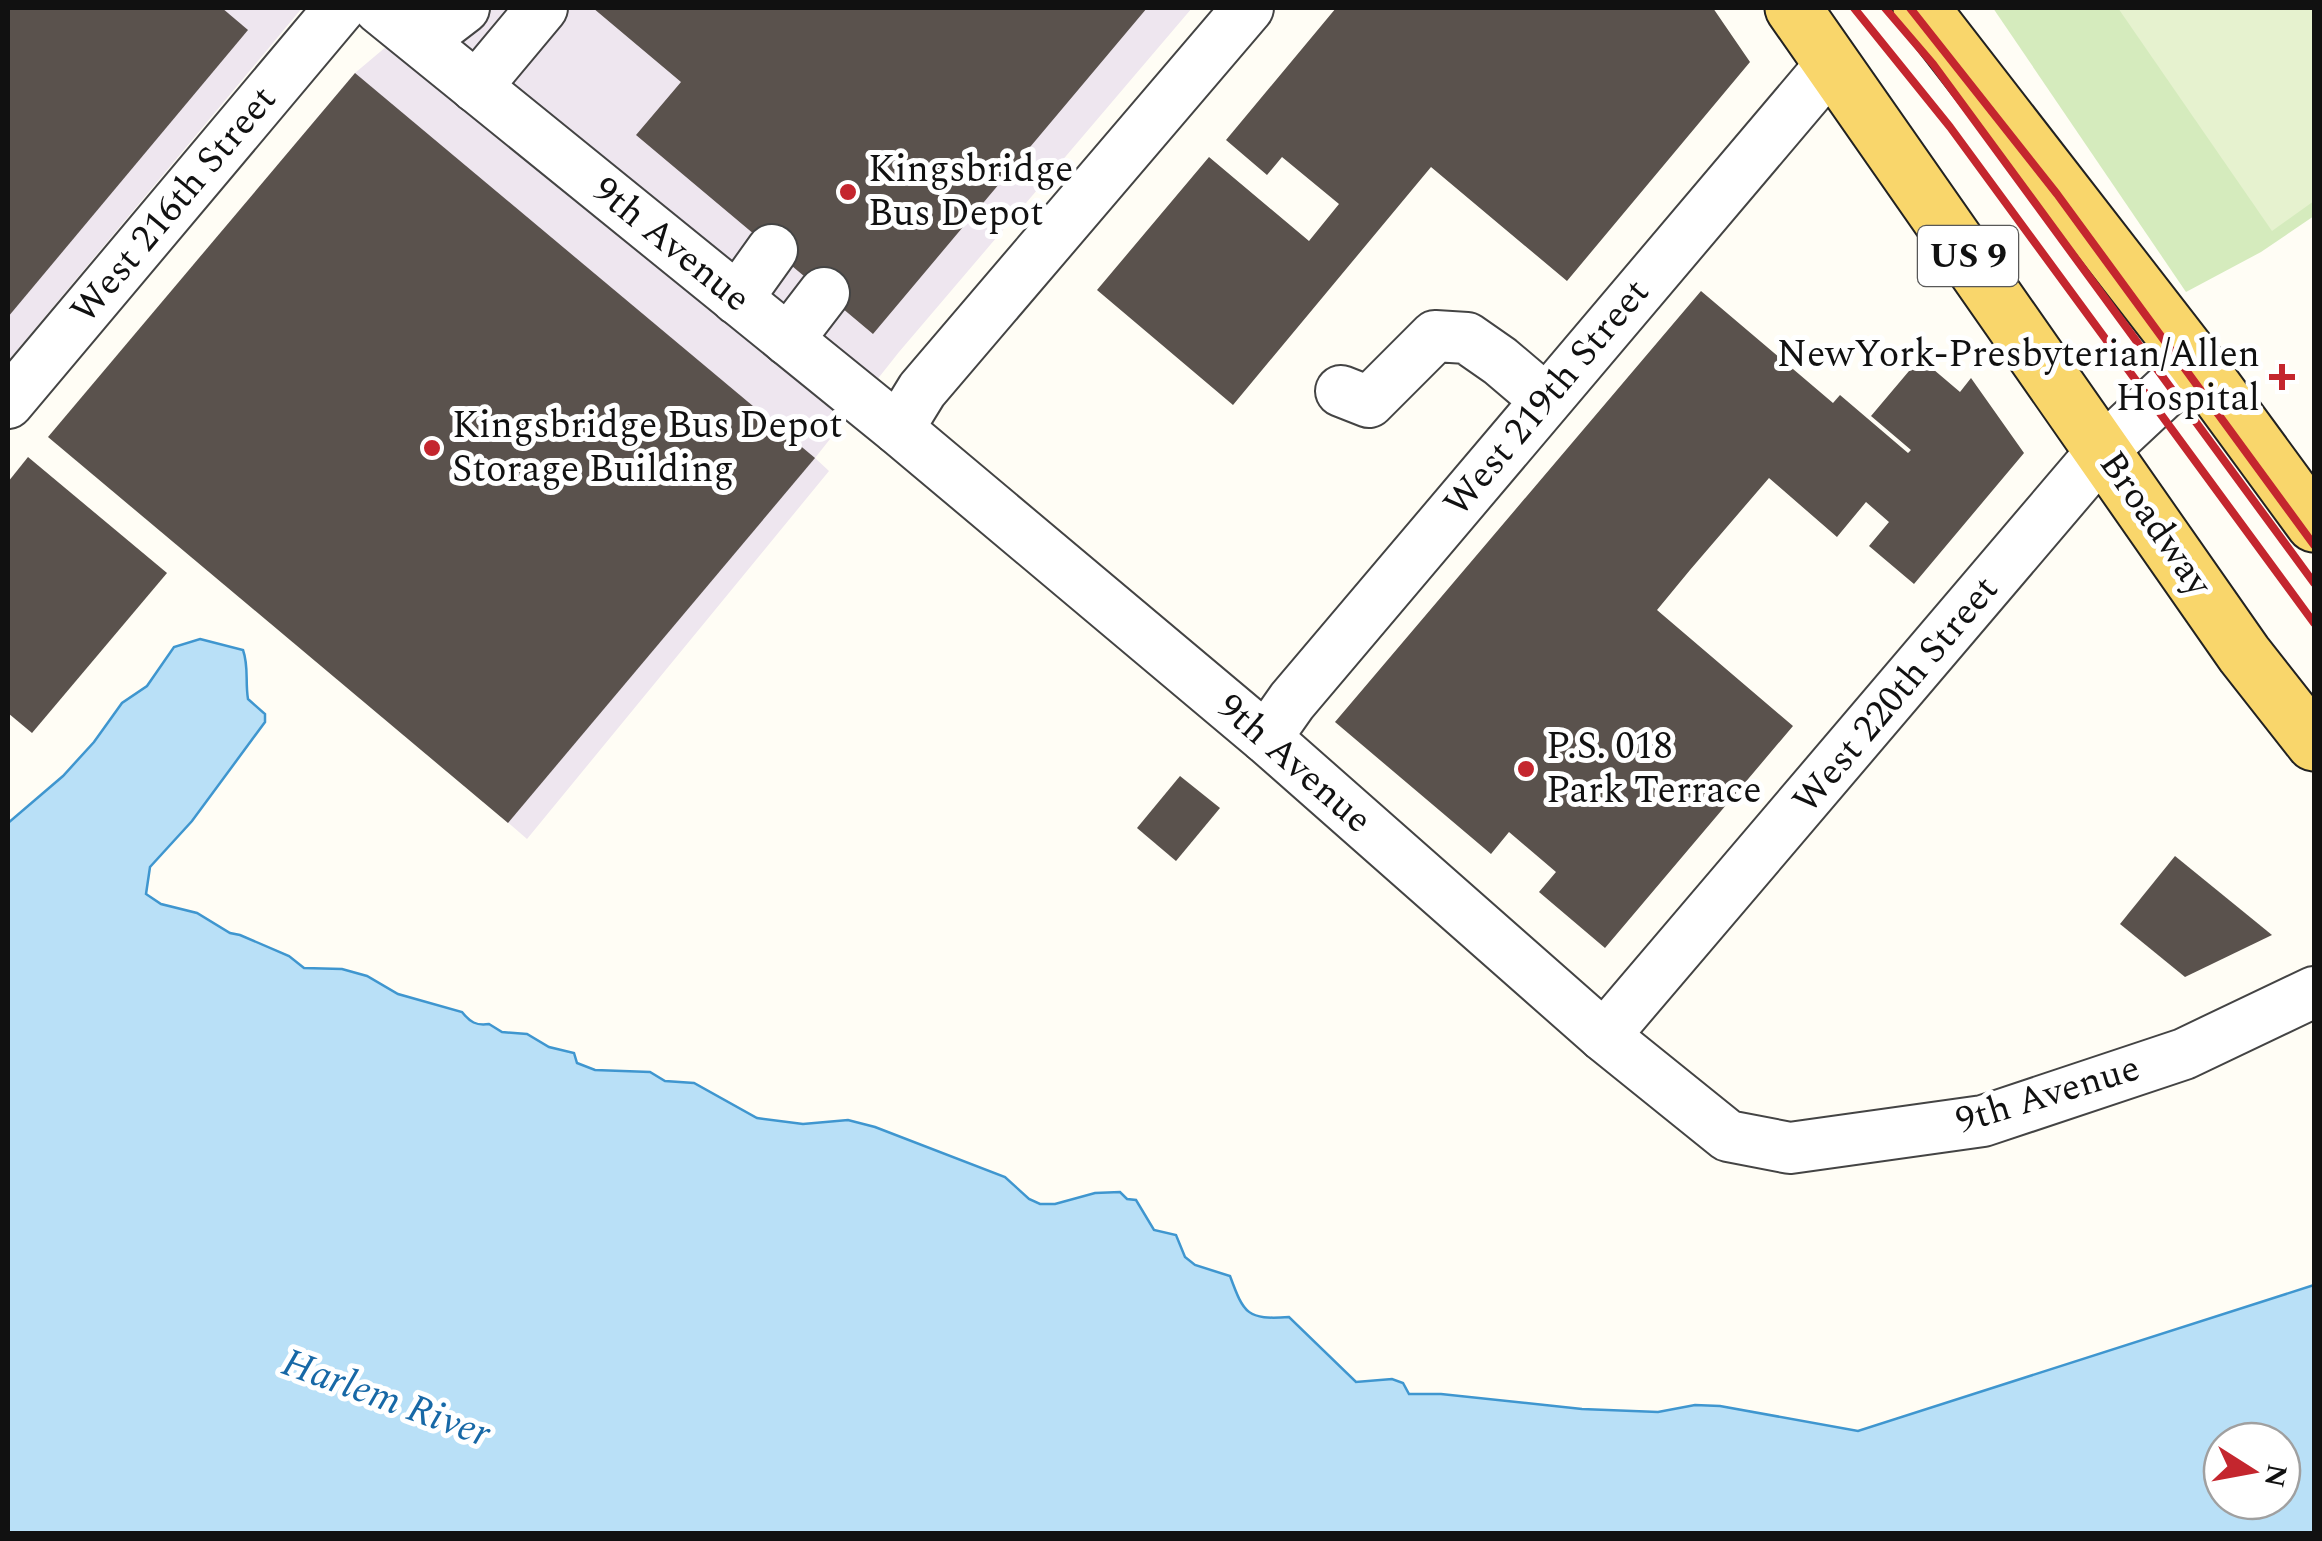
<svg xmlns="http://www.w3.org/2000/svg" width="2322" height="1541" font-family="Spectral,serif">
  <rect width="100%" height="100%" fill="#fffdf5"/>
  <!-- industrial -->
  <g fill="#eee6ef">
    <polygon points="8,8 302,8 8,361"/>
    <polygon points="432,8 1192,8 899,352 815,458 829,471 527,839 55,430 355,73"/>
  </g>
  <!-- green -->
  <polygon fill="#d5ebbd" points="1993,8 2314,8 2314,216 2261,252 2186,292"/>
  <!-- pitch -->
  <polygon fill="#e6f2cf" points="2118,8 2314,8 2314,201 2272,231"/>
  <!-- water -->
  <path fill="#b9e0f7" stroke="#3f96cf" stroke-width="2.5" fill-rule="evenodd" d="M200,639L243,650C249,667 245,681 248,699L265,714V722L192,821L150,867L146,894L161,904L197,913L230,933L240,935L289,956L304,968L342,969L367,976L398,994L462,1012C470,1022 476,1026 489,1024L502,1032L527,1034L549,1047L574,1053L577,1063L595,1070L650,1072L665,1081L694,1083L757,1118L803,1124L848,1120L875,1127L1005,1177L1029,1199L1040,1204H1055L1095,1193L1120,1192L1127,1199L1136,1200L1154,1230L1176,1235L1185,1257L1195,1265L1230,1276C1244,1314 1247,1320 1289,1317L1356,1382L1392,1379L1403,1383L1409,1394H1441L1582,1409L1658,1412L1695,1405L1720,1406L1858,1431L2314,1285V1533H8V823L63,776L94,742L122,703L147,686L174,647ZM2222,1441H2282V1501H2222Z"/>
  <!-- building -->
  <g fill="#5a524d">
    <polygon points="8,8 222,8 248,30 8,317"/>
    <polygon points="593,8 1147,8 873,334 636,135 681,82"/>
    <polygon points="1336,8 1713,8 1750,62 1567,281 1431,167 1233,405 1097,290 1209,157 1309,241 1339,204 1282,157 1267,175 1226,140"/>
    <polygon points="355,73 815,458 508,823 48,437"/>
    <polygon points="1701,291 1833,403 1840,395 1908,453 1911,450 1871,416 1920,358 1960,392 1971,378 2024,453 1914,584 1869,546 1889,522 1866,502 1837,537 1769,478 1690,570 1657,610 1793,726 1605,948 1539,892 1556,872 1509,832 1491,854 1335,722"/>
    <polygon points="28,457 167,573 32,733 8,713 8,482"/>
    <polygon points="1180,776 1220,808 1176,861 1137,828"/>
    <polygon points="2175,856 2272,935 2185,977 2120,924"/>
  </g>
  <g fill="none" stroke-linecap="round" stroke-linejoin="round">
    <defs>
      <g id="minor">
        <polyline points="379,8 898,429 1266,738 1604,1036 1728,1136 1790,1148 1983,1121 2184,1054 2314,992"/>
        <polyline points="421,41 464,8"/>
        <polyline points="476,87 542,8"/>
        <polyline points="737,299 772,250"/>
        <polyline points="788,340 824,293"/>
        <polyline points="1341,391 1369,402 1435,336 1467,338 1500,361 1546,400"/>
        <polyline points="8,403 340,8"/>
        <polyline points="898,429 922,390 1248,8"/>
        <polyline points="1266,738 1292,701 1833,62"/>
        <polyline points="1604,1036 2103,450 2196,363"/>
      </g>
      <g id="major">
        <polyline points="1793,8 2244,654 2314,743"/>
        <polyline points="1921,8 2196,363 2314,524"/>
      </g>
    </defs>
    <!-- minor casing -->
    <use href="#minor" stroke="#444" stroke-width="54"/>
    <!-- major casing -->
    <use href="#major" stroke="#222" stroke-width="59"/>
    <!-- minor -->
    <use href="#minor" stroke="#fff" stroke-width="50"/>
    <!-- major -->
    <use href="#major" stroke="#f9d66b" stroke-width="55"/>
    <!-- rail -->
    <g stroke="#c4262e" stroke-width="8">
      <polyline points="1854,8 1950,127 2314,623"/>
      <polyline points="1885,8 1933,64 2314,583"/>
      <polyline points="1910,8 2057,194 2314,545"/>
    </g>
  </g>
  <!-- markers -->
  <g fill="#c4262e" stroke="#fff" stroke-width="4">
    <circle cx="848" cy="192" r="10"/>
    <path d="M2277 362h10v10h10v10h-10v10h-10v-10h-10v-10h10z"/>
    <circle cx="432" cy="448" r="10"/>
    <circle cx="1526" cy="769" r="10"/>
  </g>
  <g text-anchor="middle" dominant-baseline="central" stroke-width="10" stroke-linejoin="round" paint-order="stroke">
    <!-- shield labels -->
    <rect fill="#fff" stroke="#585858" stroke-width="2.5" x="1918" y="226" width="100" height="60" rx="8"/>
    <g font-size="35" font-weight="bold" fill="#111">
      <text x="1968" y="256">US 9</text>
    </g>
    <!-- poi labels -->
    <g font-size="38" fill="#111" stroke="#fff" text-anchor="start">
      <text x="868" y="170">Kingsbridge<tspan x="868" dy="44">Bus Depot</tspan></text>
      <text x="2260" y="355" text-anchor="end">NewYork-Presbyterian/Allen<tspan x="2260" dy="44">Hospital</tspan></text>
      <text x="452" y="426">Kingsbridge Bus Depot<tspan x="452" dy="44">Storage Building</tspan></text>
      <text x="1546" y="747">P.S. 018<tspan x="1546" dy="44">Park Terrace</tspan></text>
    </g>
    <!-- street labels -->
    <g font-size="38" fill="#111" stroke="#fff">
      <text transform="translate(174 205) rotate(-50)">West 216th Street</text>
      <text transform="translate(671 245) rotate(39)">9th Avenue</text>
      <text transform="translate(1547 398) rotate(-50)">West 219th Street</text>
      <text transform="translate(2155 524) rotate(55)">Broadway</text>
      <text transform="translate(1896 695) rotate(-50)">West 220th Street</text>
      <text transform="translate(1294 764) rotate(41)">9th Avenue</text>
      <text transform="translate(2048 1095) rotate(-17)">9th Avenue</text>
    </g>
    <!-- water labels -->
    <g font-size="40" font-style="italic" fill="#1768a6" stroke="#fff">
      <text transform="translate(386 1399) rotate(20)">Harlem River</text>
    </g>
  </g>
  <!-- border -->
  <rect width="2322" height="1541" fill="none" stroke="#111111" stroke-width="20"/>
  <!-- north arrow -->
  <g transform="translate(2252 1471) rotate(101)"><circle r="48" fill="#ffffff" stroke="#a0a0a0" stroke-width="2.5"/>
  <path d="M0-8L18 38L0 25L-18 38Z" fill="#c4262e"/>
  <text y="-15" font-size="28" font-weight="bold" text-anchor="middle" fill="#111111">N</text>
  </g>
</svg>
